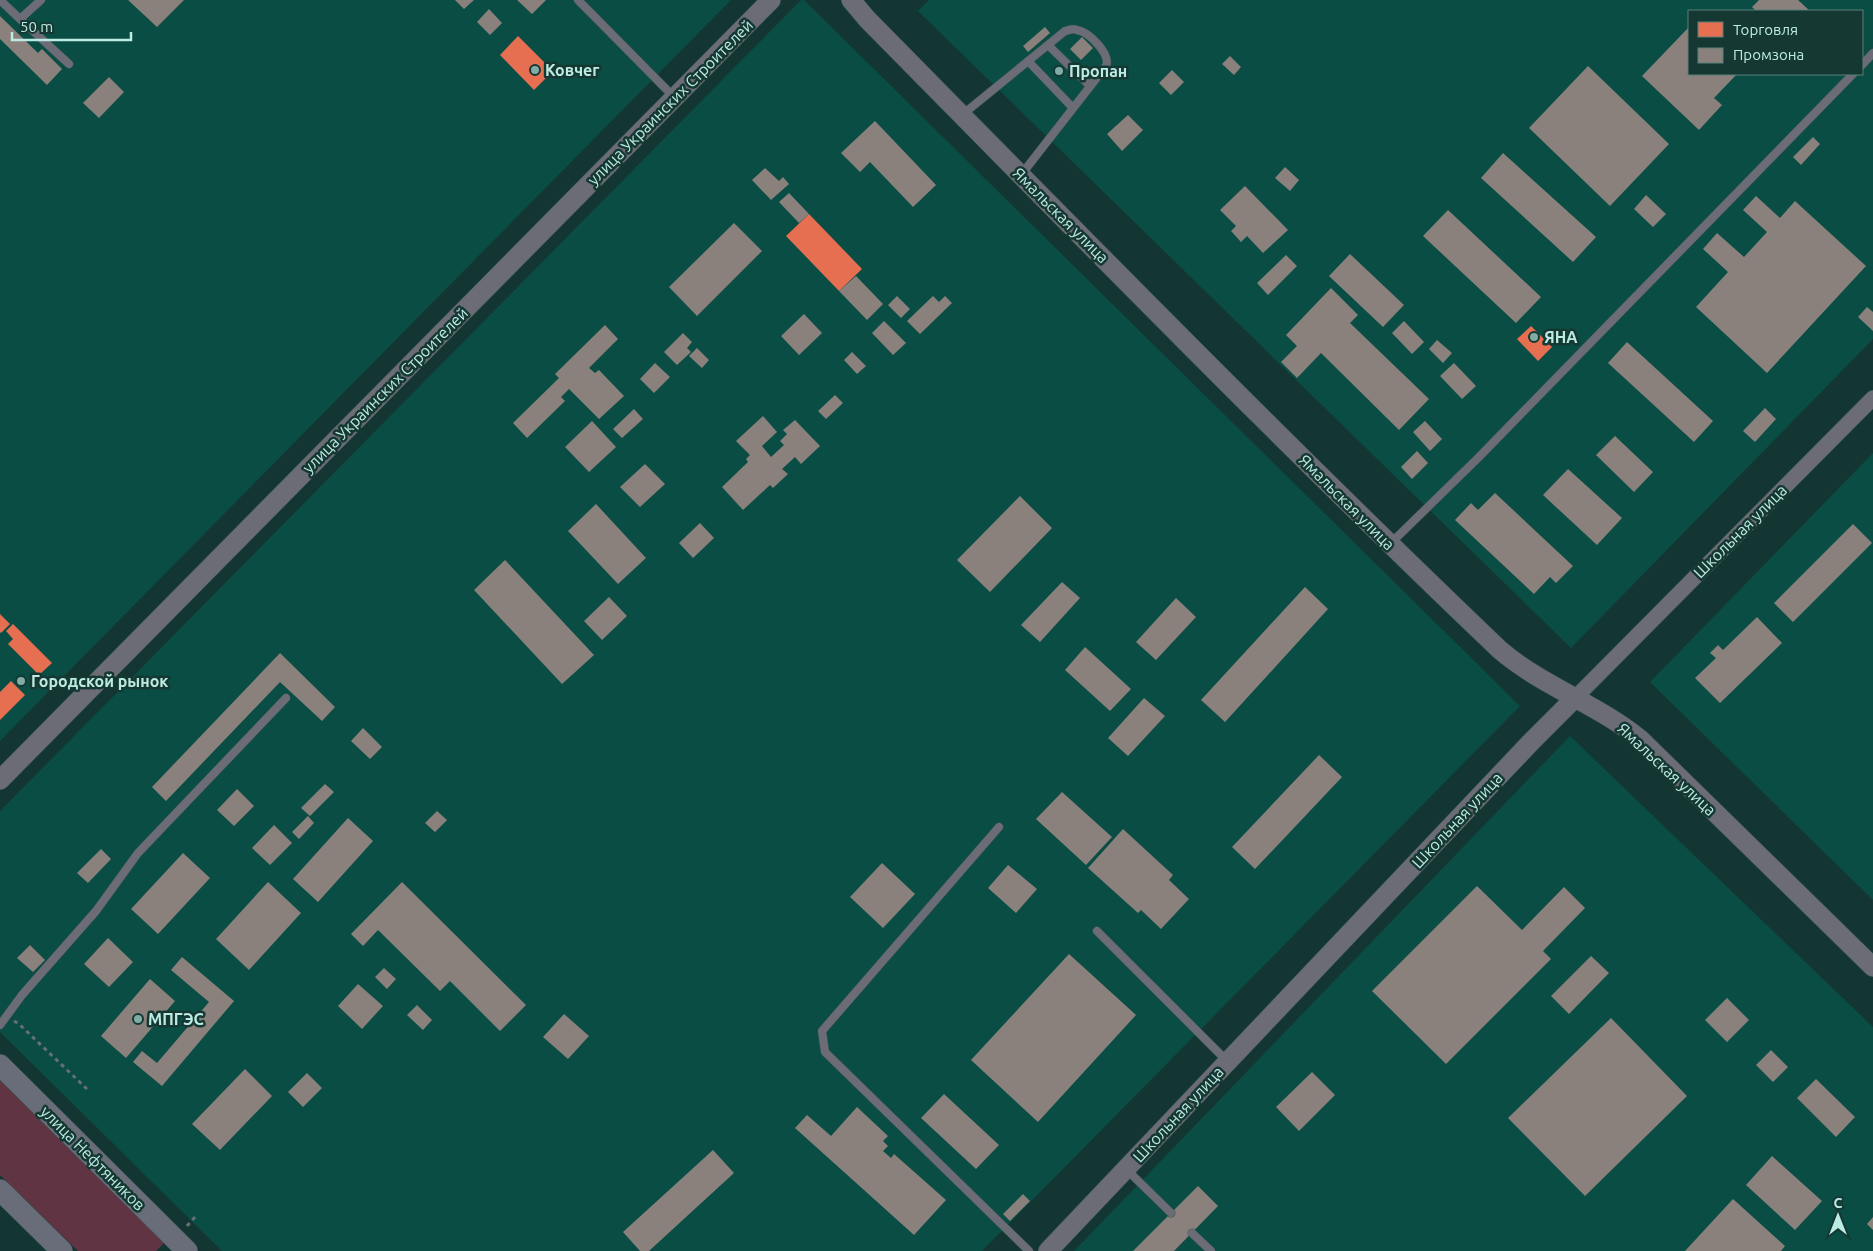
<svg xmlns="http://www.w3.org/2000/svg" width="1873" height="1251" viewBox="0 0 1873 1251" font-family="Ubuntu,sans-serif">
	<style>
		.built { fill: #0a4d45; fill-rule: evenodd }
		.green { fill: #613443 }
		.shops { fill: #e76f51 }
		.industry { fill: #8a817c }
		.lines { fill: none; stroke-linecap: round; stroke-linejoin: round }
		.service-casing { stroke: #355450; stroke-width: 9 }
		.minor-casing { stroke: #355450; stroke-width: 16 }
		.tertiary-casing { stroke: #355450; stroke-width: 20 }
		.secondary-casing { stroke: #355450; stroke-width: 22 }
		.path { stroke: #677075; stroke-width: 3; stroke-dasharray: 4 4; stroke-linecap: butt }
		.service { stroke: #6c6c77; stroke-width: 8 }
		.minor { stroke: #6c6c77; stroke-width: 15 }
		.tertiary { stroke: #6c6c77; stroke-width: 19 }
		.secondary { stroke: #696d79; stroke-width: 21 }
		.poi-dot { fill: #81aca5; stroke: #163833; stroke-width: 2 }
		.labels { text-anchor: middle; stroke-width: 5; stroke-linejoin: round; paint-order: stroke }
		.poi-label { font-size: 16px; font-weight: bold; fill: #bcebe3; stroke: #163833; text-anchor: start }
		.street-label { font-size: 16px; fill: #bcebe3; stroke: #163833 }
	</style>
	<rect width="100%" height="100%" fill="#143633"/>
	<path class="built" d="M0,0H731L0,741Z
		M801,0H804L1520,706L982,1251H222L0,1032V811Z
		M929,0H1873V339L1571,648L918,11ZM1689,11H1862V74H1689Z
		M1873,453V900L1650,682Z
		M1570,736L1873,1027V1251H1074Z"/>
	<path class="green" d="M0,1077L165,1242L156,1251H78L0,1175Z"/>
	<path class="shops" d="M518,36L553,71L534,90L500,55Z
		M809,214L862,269L839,291L786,236Z
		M1531,326L1552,347L1538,361L1517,339Z
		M0,614L10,624L1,633L0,632Z
		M13,624L52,663L39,675L8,644L13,639L6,631Z
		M11,681L25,695L0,720V692Z"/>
	<path class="industry" d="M128,0H184L157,27Z
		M455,0H474L464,9Z
		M517,0H546L532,14Z
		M1759,0H1798L1810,11H1756L1752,7Z
		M489,9L502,23L490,35L477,22Z
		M0,16L38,53L42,49L62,69L47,85L0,39Z
		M1045,27L1050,33L1028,52L1023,46Z
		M1689,27V74H1737L1714,98L1722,105L1699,130L1642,76Z
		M1082,37L1093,48L1081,60L1070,49Z
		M1230,56L1241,67L1234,75L1222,64Z
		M1588,66L1669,144L1610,206L1529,128Z
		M1172,70L1184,82L1171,95L1159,83Z
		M109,77L124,92L99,118L83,103Z
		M1128,115L1143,130L1122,151L1107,134Z
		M875,121L936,185L913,207L870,162L860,172L841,153Z
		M1813,137L1820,144L1801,165L1793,157Z
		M1503,153L1596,237L1573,262L1481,178Z
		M1285,167L1299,180L1290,191L1275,178Z
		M765,168L779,181L783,177L789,184L771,200L752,180Z
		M1245,186L1288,230L1263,253L1247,236L1241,242L1231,231L1236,226L1220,210Z
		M789,193L809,214L799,223L779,202Z
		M1646,195L1666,214L1653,227L1634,209Z
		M1756,196L1780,218L1795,201L1866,266L1767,373L1696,307L1728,272L1703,249L1717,233L1744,257L1767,232L1743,210Z
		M1448,210L1541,297L1516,323L1423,236Z
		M734,223L762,251L697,316L669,287Z
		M1350,254L1404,305L1383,327L1329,276Z
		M1286,255L1297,266L1268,295L1257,283Z
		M856,276L883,304L867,320L839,291Z
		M1331,288L1358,315L1350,323L1429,399L1399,430L1321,353L1297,378L1281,362L1297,346L1286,335Z
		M897,296L910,309L901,318L888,305Z
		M933,296L939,302L945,296L952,303L920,334L907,321Z
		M1867,307L1873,312V331L1858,317Z
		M804,314L822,333L799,355L781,336Z
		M884,321L906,343L893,355L872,333Z
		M1404,321L1424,342L1412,354L1392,333Z
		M605,325L618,339L589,368L595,373L599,370L624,396L599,419L569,389L561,397L565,401L527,438L513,423L559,378L555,374Z
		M683,333L692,342L687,348L691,352L677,365L664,352Z
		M1437,340L1452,353L1443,363L1429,349Z
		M1627,342L1713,421L1694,442L1608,363Z
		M697,348L709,360L702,368L689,356Z
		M852,352L866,366L857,374L844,360Z
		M655,363L670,377L654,393L640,379Z
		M1454,363L1476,386L1462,399L1440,376Z
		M835,395L843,403L826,419L818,411Z
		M1765,408L1776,419L1755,442L1743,431Z
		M634,409L643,419L622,438L613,429Z
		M763,416L777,432L762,446L771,457L784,445L780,441L787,434L783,430L795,420L820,446L801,464L795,457L782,469L788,474L773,488L770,485L743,510L722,487L748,462L746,459L750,455L736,441Z
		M592,421L616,447L589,472L565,447Z
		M1425,421L1442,439L1430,451L1413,432Z
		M1615,436L1653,472L1634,492L1596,455Z
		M1417,451L1428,463L1412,479L1401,467Z
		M645,464L665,484L640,507L620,487Z
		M1568,469L1622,518L1597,545L1543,495Z
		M1495,493L1573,566L1556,583L1550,577L1534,594L1455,520L1471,503L1478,510Z
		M1020,496L1052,528L990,592L957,560Z
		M596,504L646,558L618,584L568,531Z
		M700,523L714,538L693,558L679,543Z
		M1853,524L1872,543L1793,622L1774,603Z
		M505,560L594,655L562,684L474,590Z
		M1062,582L1080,598L1040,642L1021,625Z
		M1305,587L1328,609L1225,722L1201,700Z
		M609,597L627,616L602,640L584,621Z
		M1176,598L1196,617L1156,660L1136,642Z
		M1757,617L1782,643L1720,703L1695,678L1716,658L1710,653L1718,645L1723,650Z
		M1085,647L1131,689L1110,711L1065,670Z
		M280,653L335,707L322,721L280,682L166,801L152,787Z
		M1144,698L1165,716L1128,756L1108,738Z
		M363,728L382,747L370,759L351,741Z
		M1319,755L1342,777L1255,869L1232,847Z
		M325,784L334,792L310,816L301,808Z
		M237,789L254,806L234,826L217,810Z
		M1062,792L1112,837L1086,865L1036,819Z
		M437,811L447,820L435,832L425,823Z
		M308,816L314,823L299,839L292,832Z
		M348,818L373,841L318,902L293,879Z
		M274,825L292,843L270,865L252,848Z
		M1123,829L1173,875L1169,880L1189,899L1161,929L1141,910L1138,913L1088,868Z
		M101,849L111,859L88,883L77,873Z
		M183,853L210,878L158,934L131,909Z
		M882,863L915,894L883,928L850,897Z
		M1008,865L1037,889L1016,913L988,888Z
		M268,882L301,913L249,970L216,939Z
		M402,882L526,1005L500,1031L450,981L440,991L378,930L363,946L351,934Z
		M1477,886L1522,930L1564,887L1585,908L1543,951L1551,959L1446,1064L1372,991Z
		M108,938L133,962L109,987L84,964Z
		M30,945L45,960L33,972L17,958Z
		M1069,954L1136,1015L1038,1122L971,1060Z
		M1591,956L1609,973L1569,1014L1551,996Z
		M182,957L234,1001L162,1086L133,1062L142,1051L157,1063L209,1002L171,970Z
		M384,968L396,979L387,989L375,977Z
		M150,979L175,1001L126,1058L101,1036Z
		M358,984L383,1006L362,1029L338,1006Z
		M1727,998L1749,1020L1727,1042L1705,1020Z
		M417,1005L432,1020L423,1030L407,1015Z
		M564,1014L589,1036L568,1059L543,1037Z
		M1611,1018L1687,1096L1585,1196L1508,1118Z
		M1771,1050L1788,1067L1773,1082L1756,1065Z
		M245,1069L272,1096L220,1150L192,1124Z
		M1312,1072L1335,1095L1299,1131L1276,1107Z
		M307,1073L322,1088L303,1107L288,1092Z
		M1816,1079L1855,1117L1836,1137L1797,1098Z
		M944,1094L999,1145L976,1169L921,1118Z
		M857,1107L888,1136L883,1141L888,1146L883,1151L891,1158L894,1154L946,1200L914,1235L795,1128L807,1115L831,1136Z
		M713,1150L734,1173L649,1251H640L623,1232Z
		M1772,1156L1822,1201L1795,1230L1746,1185Z
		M1198,1186L1218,1206L1174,1251H1133Z
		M1023,1194L1030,1201L1010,1221L1003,1214Z
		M1733,1199L1785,1246L1781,1251H1685Z
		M1873,1217V1230L1867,1224Z"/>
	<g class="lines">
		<g class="service-casing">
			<path id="service" d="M0,0L20,19L41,0
				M578,0L671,94
				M20,19L69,64
				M1048,45L1090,86
				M1028,61L1073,108
				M1862,65L1873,53
				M962,115L1065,31C1069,30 1073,28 1077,30C1089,32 1111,54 1106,66L1021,175
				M1391,543L1478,458L1853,74
				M999,827L822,1031L825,1052L1029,1251
				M1097,931L1228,1062
				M0,1025L22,995L96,911L138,853L286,698
				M1126,1169L1171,1213
				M1192,1233L1211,1251"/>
		</g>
		<g class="minor-casing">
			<path id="minor" d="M1575,698L1873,398"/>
		</g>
		<g class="tertiary-casing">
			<path id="tertiary" d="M851,0L867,19C1076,231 1284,444 1500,650C1542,686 1597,704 1640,739L1873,967
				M0,780L771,0
				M1048,1251L1531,742L1575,698"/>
		</g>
		<g class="secondary-casing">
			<path id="secondary" d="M0,1065L187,1251
				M0,1190L62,1251"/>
		</g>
		<path class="path" d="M14,1021L19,1024L87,1089
			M187,1226L195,1217"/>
		<use href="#service" class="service"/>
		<use href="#minor" class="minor"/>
		<use href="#tertiary" class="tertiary"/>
		<use href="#secondary" class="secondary"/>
	</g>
	<g class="poi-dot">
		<circle cx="535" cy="70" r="5"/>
		<circle cx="1059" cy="71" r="5"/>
		<circle cx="1534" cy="337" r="5"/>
		<circle cx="21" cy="681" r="5"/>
		<circle cx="138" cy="1019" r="5"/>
	</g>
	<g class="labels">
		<g class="poi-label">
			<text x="545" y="76">Ковчег</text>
			<text x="1069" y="77">Пропан</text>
			<text x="1544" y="343">ЯНА</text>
			<text x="31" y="687">Городской рынок</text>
			<text x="148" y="1025">МПГЭС</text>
		</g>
		<g class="street-label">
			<text transform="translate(670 102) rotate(-45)" y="6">улица Украинских Строителей</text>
			<text transform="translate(1061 215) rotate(45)" y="6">Ямальская улица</text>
			<text transform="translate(385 390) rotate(-45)" y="6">улица Украинских Строителей</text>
			<text transform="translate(1347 502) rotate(45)" y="6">Ямальская улица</text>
			<text transform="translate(1740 531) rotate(-45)" y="6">Школьная улица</text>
			<text transform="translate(1667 769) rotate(43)" y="6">Ямальская улица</text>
			<text transform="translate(1457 820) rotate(-47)" y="6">Школьная улица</text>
			<text transform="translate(1178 1114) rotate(-47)" y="6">Школьная улица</text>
			<text transform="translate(93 1158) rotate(45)" y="6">улица Нефтяников</text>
		</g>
	</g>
	<rect x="1688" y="10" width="175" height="65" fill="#163833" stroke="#588079"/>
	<rect x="1698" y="22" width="25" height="15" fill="#e76f51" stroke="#588079"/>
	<text x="1733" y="35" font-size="15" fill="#bcebe3">Торговля</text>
	<rect x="1698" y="48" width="25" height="15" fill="#8a817c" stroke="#588079"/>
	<text x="1733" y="60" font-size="15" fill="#bcebe3">Промзона</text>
	<g transform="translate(1838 1216)" stroke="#163833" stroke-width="4" paint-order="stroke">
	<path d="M0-4L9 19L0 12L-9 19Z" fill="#bcebe3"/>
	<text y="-8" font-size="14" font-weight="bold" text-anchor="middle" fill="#bcebe3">С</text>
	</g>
	<path d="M12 32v8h119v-8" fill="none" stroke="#bcebe3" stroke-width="2.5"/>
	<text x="20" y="32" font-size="15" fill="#bcebe3" stroke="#163833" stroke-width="4" paint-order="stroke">50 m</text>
</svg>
